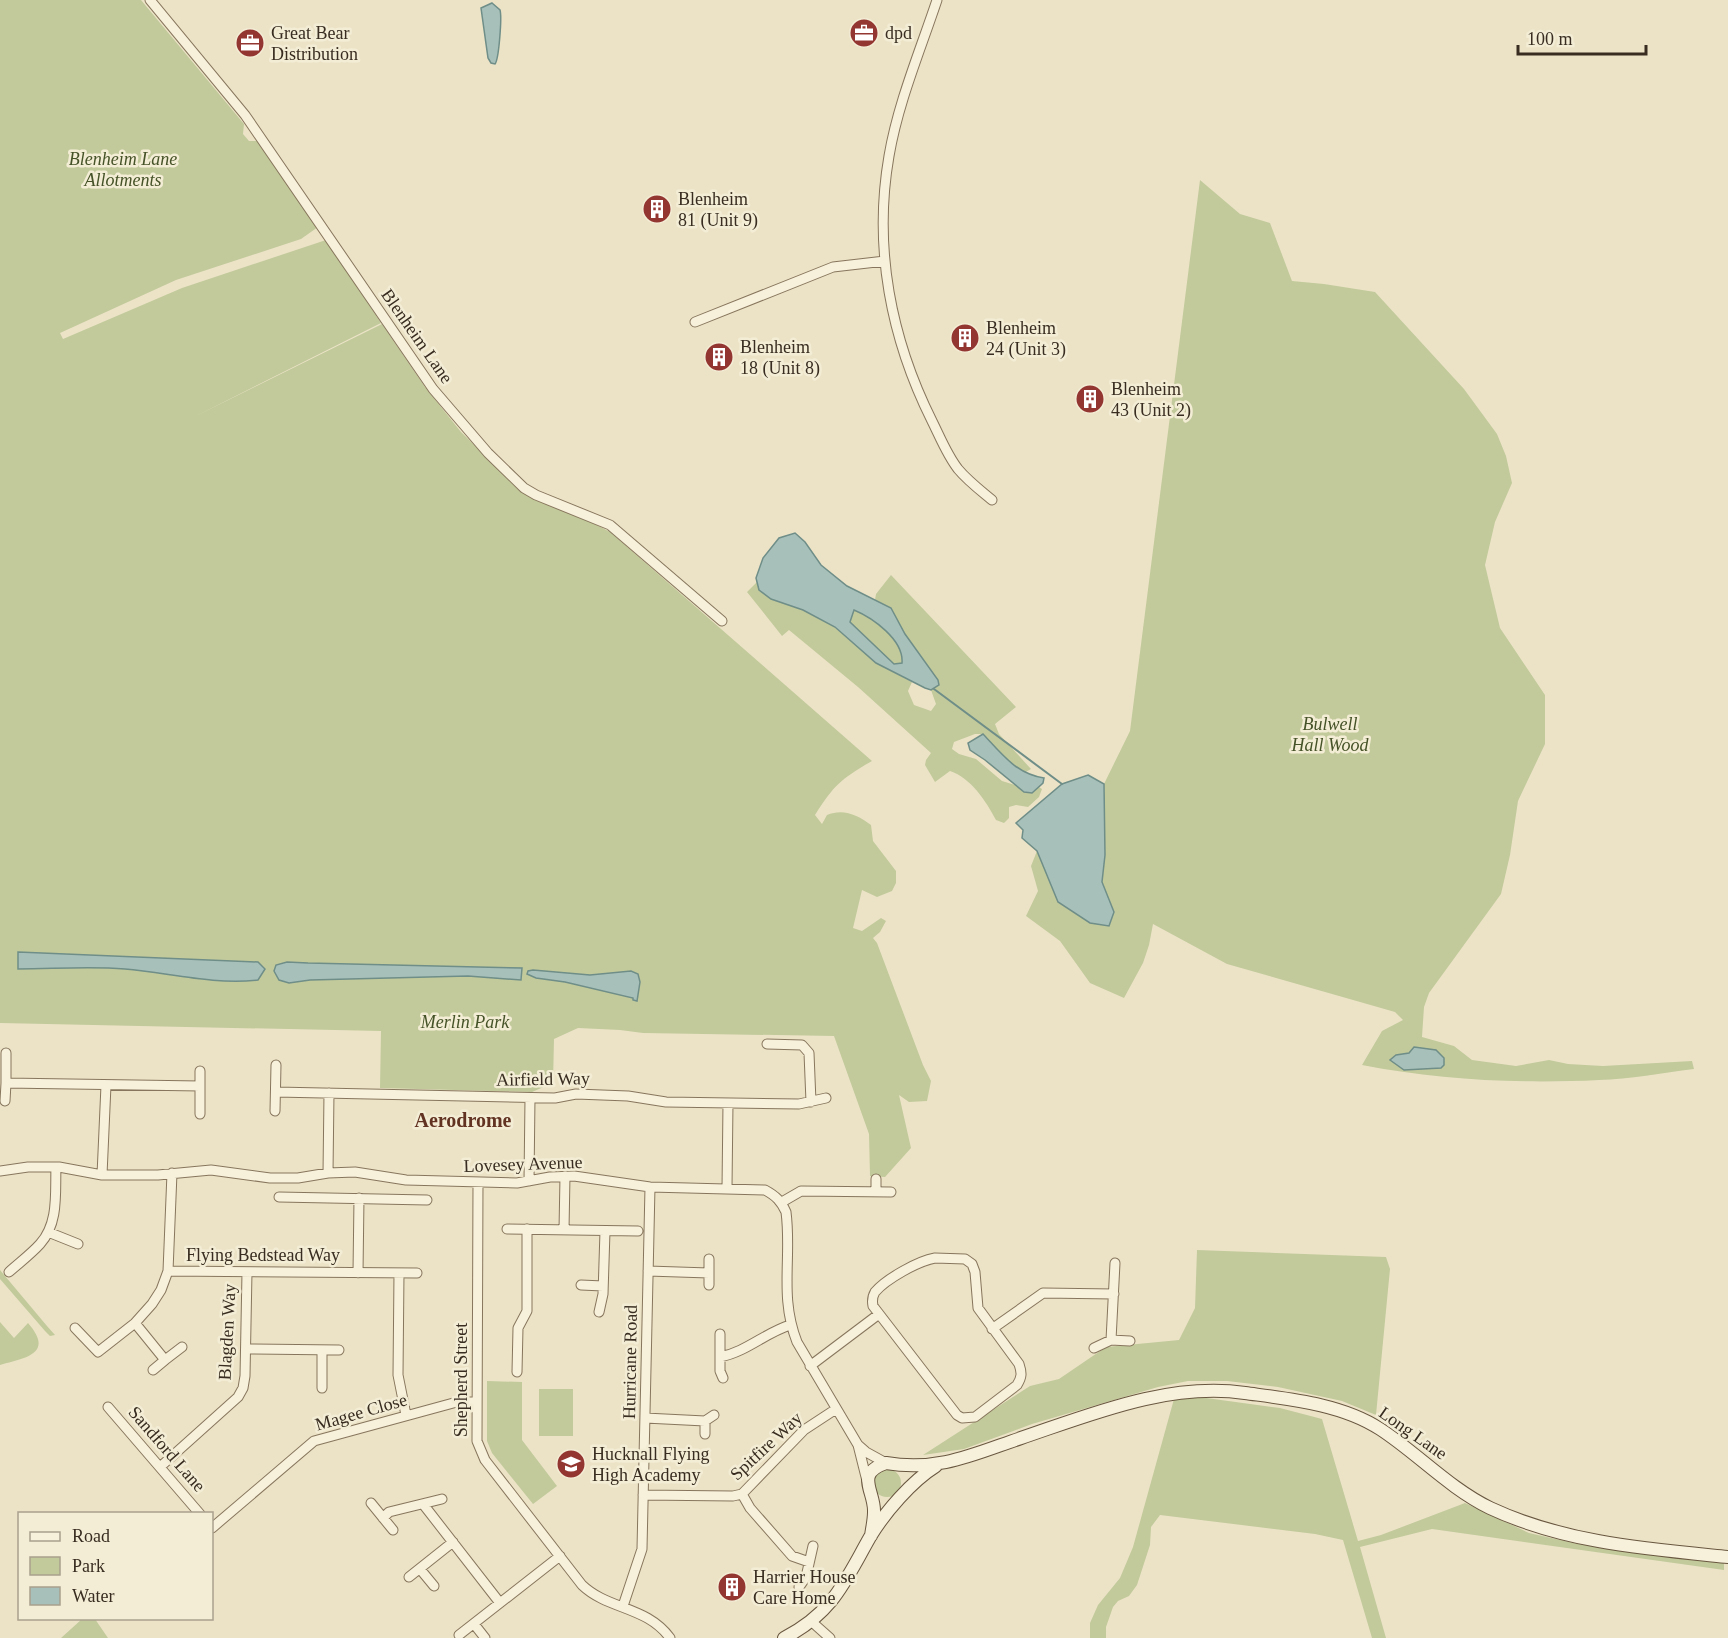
<svg xmlns="http://www.w3.org/2000/svg" width="1728" height="1638" viewBox="0 0 1728 1638" font-family="'Times New Roman',serif">
	<style>
		.green { fill: #c2ca9b }
		.water { fill: #a8c0ba; stroke: #6f8e88; stroke-width: 1.5; fill-rule: evenodd }
		.lines { fill: none; stroke-linecap: round; stroke-linejoin: round }
		.stream { stroke: #6f8e88; stroke-width: 2 }
		.minor-casing { stroke: #87765d; stroke-width: 11 }
		.secondary-casing { stroke: #695740; stroke-width: 14 }
		.minor { stroke: #f7f0da; stroke-width: 9 }
		.secondary { stroke: #f7f0da; stroke-width: 12 }
		.labels { text-anchor: middle; stroke-width: 5; stroke-linejoin: round; paint-order: stroke }
		.poi-label { font-size: 18px; fill: #382d20; stroke: #f4edd6; text-anchor: start }
		.park-label { font-size: 18px; font-style: italic; fill: #465328; stroke: #f4edd6 }
		.street-label { font-size: 18px; fill: #382d20; stroke: #f4edd6 }
		.neighbourhood-label { font-size: 20px; font-weight: bold; fill: #623322; stroke: #f4edd6 }
	</style>
	<rect width="100%" height="100%" fill="#ece3c7"/>
	<path class="green" d="M0,0H141L244,124L243,134L249,141H257L318,227L301,239L176,280L60,333L63,339L182,288L326,240L381,323L196,416L382,324L425,387L461,432L507,477L610,532L872,761C841,779 834,785 815,815L822,824L827,815C843,808 858,815 871,825L873,841L896,871V883L892,891L877,897L862,890L853,928L862,931L881,918L886,921L880,932L873,938L877,943L923,1065L931,1081L927,1101L909,1102L899,1095L911,1148L885,1177L870,1176L869,1134L834,1036L643,1033L620,1030L578,1028L554,1039L553,1083L532,1092L380,1088L381,1031L0,1023Z
		M1200,180L1240,214L1270,223L1292,281L1324,284L1375,292L1464,389L1497,434L1506,456L1512,483L1495,522L1485,565L1500,628L1545,695V744L1518,801L1510,855L1501,894L1429,993L1424,1007L1422,1037L1454,1046L1472,1060L1516,1066L1549,1060L1568,1064L1603,1066L1692,1061L1694,1069C1662,1073 1630,1079 1599,1080C1520,1084 1439,1080 1362,1065L1382,1031L1403,1020L1395,1012L1227,964L1153,924L1149,945L1143,963L1124,998L1090,983L1060,941L1026,916L1038,891L1031,866L1037,851L1058,902L1114,912L1102,882L1105,855L1104,784L1130,731Z
		M891,575L1016,707L995,724L999,734L1031,769L1024,773L1005,759L983,734H975L954,742L952,749L959,754L976,759L1002,781L1015,785L1024,792L1032,793L1039,787L1042,789L1039,797L1028,807L1016,805L1009,807V818L1004,823L996,820C986,801 971,778 950,771L935,782L925,765L926,760L931,753L858,687L789,630L782,636L747,592L757,582L759,590L771,599L803,610L835,627L876,663L912,682L908,691L914,705L931,711L936,704L931,690L934,689L938,680L905,634L891,608L875,600L876,594Z
		M854,610C874,618 904,639 902,663L894,664L850,622Z
		M1197,1250L1386,1257L1390,1269L1376,1415L1342,1401L1278,1387L1227,1381H1188L1158,1387L1032,1424L964,1449L923,1455L1030,1386L1059,1379L1106,1347L1179,1340L1195,1308Z
		M0,1270L47,1326L55,1335L50,1336L45,1331L0,1279Z
		M0,1322L14,1338L28,1323C55,1354 25,1358 0,1365Z
		M487,1381L522,1382V1440L557,1486L533,1504L492,1453L487,1441Z
		M539,1389H573V1436H539Z
		M1199,1397L1280,1408L1322,1419L1358,1541L1381,1535L1465,1503L1529,1533L1578,1544L1645,1554L1724,1562V1570L1432,1529L1360,1547L1386,1638H1372L1343,1540L1315,1534L1160,1515L1151,1527L1150,1545L1137,1585L1129,1596L1118,1601L1113,1607L1106,1627V1638H1090V1623L1098,1605L1120,1578L1133,1547L1174,1399Z
		M873 1483a14 14 0 1 1 28 0a14 14 0 1 1-28 0Z
		M82,1619H95L108,1638H61Z"/>
	<path class="water" d="M492,3L500,10C502,17 499,59 495,64L491,63L488,58L481,8Z
		M795,533L805,542L821,565L847,586L891,608L905,634L938,680L939,685L931,690L925,688L876,663L835,627L803,610L771,599L759,590L756,578L763,558L779,538ZM854,610C873,618 904,640 902,663L894,664L850,622Z
		M983,734C1001,753 1016,774 1044,778L1043,783L1032,793L1024,792L985,760L970,750L968,743Z
		M1088,775L1104,784L1105,855L1102,882L1114,912L1109,926L1090,923L1058,902L1037,851L1022,838L1023,830L1016,823L1062,784Z
		M18,952L258,962L265,969L258,980C213,985 170,973 125,969C89,966 53,969 18,969Z
		M287,962L308,963L522,968L521,980L468,976L310,980L289,983L279,980L274,971L276,965Z
		M533,970L590,975L631,971L638,974L640,982L637,1001L633,1000V998L565,982L536,978L527,974L528,971Z
		M1414,1047L1436,1050L1444,1058V1065L1441,1068L1404,1070L1390,1060L1396,1055L1409,1053Z"/>
	<g class="lines">
		<path class="stream" d="M934,689L1062,784"/>
		<g class="minor-casing">
			<path id="minor" d="M150,0L245,115L433,389L488,453L524,488L536,495L610,525L722,621
				M937,0C920,51 898,103 889,156C873,248 891,339 932,421C940,437 947,455 958,469C968,481 980,490 992,500
				M695,322L833,267L885,261
				M767,1044L802,1045L809,1053L811,1102
				M6,1053V1083L200,1086
				M276,1092L555,1098L576,1094L628,1096L666,1102L799,1104L826,1098
				M5,1101L6,1083
				M275,1111L276,1065
				M200,1114V1071
				M0,1171L28,1167H59L102,1175H158L211,1170L270,1178H298L328,1173L355,1172L406,1180L517,1183L550,1177L574,1176L650,1187L765,1190C776,1196 781,1201 786,1212C792,1258 779,1296 797,1342L858,1445L866,1452L886,1463
				M328,1173L329,1093
				M102,1175L106,1085
				M876,1179V1192
				M529,1181L530,1098
				M478,1183L477,1441L485,1460L582,1585C608,1610 647,1606 670,1638
				M727,1188L728,1103
				M279,1197L427,1200
				M782,1202L801,1191L891,1192
				M507,1229L638,1231
				M564,1230L565,1176
				M48,1232L78,1244
				M935,1258L965,1259L972,1264L975,1272L978,1308L1019,1364C1022,1373 1022,1377 1017,1385L975,1417L962,1418L957,1415L873,1306C872,1301 872,1297 875,1292C886,1279 918,1261 935,1258Z
				M168,1271L417,1273
				M648,1271L709,1273
				M9,1272C19,1263 31,1254 40,1244C59,1223 55,1193 56,1167
				M358,1273L359,1198
				M399,1273L398,1375L406,1415
				M581,1285L603,1286
				M709,1285V1259
				M599,1312L603,1294L605,1231
				M135,1323L165,1360L153,1370
				M75,1328L98,1352L135,1323L152,1304L161,1290L168,1271L172,1173
				M992,1329L1043,1293L1114,1294
				M720,1334V1357
				M1111,1340L1115,1263
				M1094,1348L1111,1340L1130,1341
				M246,1349L339,1350
				M165,1360L182,1347
				M810,1366L879,1314
				M517,1372L518,1328L527,1311V1229
				M723,1378L720,1371V1357C746,1352 765,1333 790,1325
				M322,1388V1350
				M108,1407L200,1514
				M645,1418L705,1421
				M705,1434V1421L714,1415
				M858,1445L867,1481
				M160,1467L238,1397L243,1388L245,1376L247,1272
				M742,1494L750,1508L792,1556L809,1562
				M643,1495L733,1496L742,1494L804,1430L836,1409
				M371,1503L393,1530
				M423,1504L500,1603
				M383,1518L389,1512L442,1499
				M212,1528L314,1441L457,1402H477
				M420,1569L434,1586
				M409,1577L453,1542
				M799,1587L806,1577L813,1546
				M623,1606L642,1549L650,1187
				M812,1622L830,1638
				M474,1624L485,1638
				M459,1635L560,1556"/>
		</g>
		<g class="secondary-casing">
			<path id="secondary" d="M871,1536C872,1528 874,1520 874,1512C875,1491 854,1474 886,1463C938,1472 974,1454 1021,1438C1092,1414 1169,1382 1245,1393C1289,1399 1342,1404 1380,1429C1417,1453 1449,1488 1490,1508C1565,1543 1647,1549 1728,1557
				M784,1638C833,1613 845,1581 870,1537C885,1512 912,1481 936,1466"/>
		</g>
		<use href="#minor" class="minor"/>
		<use href="#secondary" class="secondary"/>
	</g>
	<defs>
		<g id="office-disc" transform="scale(1.5)"><circle r="9.5" fill="#933531" stroke="#f4edd6"/><path d="M-6-3h4V-5.5h4V-3h4V5H-6ZM-1-4.5V-3h2v-1.5ZM-6 0V1H6V0Z" fill="#fff"/></g>
		<g id="building-disc" transform="scale(1.5)"><circle r="9.5" fill="#933531" stroke="#f4edd6"/><path d="M-4-6H4V6H1V3H-1V6H-4ZM-2.5-4.3h1.7v1.8h-1.7ZM.8-4.3h1.7v1.8H.8ZM-2.5-1h1.7V.8h-1.7ZM.8-1h1.7V.8H.8Z" fill="#fff"/></g>
		<g id="school-disc" transform="scale(1.5)"><circle r="9.5" fill="#933531" stroke="#f4edd6"/><path d="M0-5L7-2L0 1L-7-2ZM-4 1L0 2.5L4 1V4Q0 6-4 4Z" fill="#fff"/></g>
	</defs>
	<g fill-rule="evenodd">
		<use href="#office-disc" x="864" y="33"/>
		<use href="#office-disc" x="250" y="43"/>
		<use href="#building-disc" x="657" y="209"/>
		<use href="#building-disc" x="965" y="338"/>
		<use href="#building-disc" x="719" y="357"/>
		<use href="#building-disc" x="1090" y="399"/>
		<use href="#school-disc" x="571" y="1464"/>
		<use href="#building-disc" x="732" y="1587"/>
	</g>
	<g class="labels">
		<g class="poi-label">
			<text x="271" y="39">Great Bear<tspan x="271" dy="21">Distribution</tspan></text>
			<text x="885" y="39">dpd</text>
			<text x="678" y="205">Blenheim<tspan x="678" dy="21">81 (Unit 9)</tspan></text>
			<text x="986" y="334">Blenheim<tspan x="986" dy="21">24 (Unit 3)</tspan></text>
			<text x="740" y="353">Blenheim<tspan x="740" dy="21">18 (Unit 8)</tspan></text>
			<text x="1111" y="395">Blenheim<tspan x="1111" dy="21">43 (Unit 2)</tspan></text>
			<text x="592" y="1460">Hucknall Flying<tspan x="592" dy="21">High Academy</tspan></text>
			<text x="753" y="1583">Harrier House<tspan x="753" dy="21">Care Home</tspan></text>
		</g>
		<g class="park-label">
			<text x="123" y="165">Blenheim Lane<tspan x="123" dy="21">Allotments</tspan></text>
			<text x="1330" y="730">Bulwell<tspan x="1330" dy="21">Hall Wood</tspan></text>
			<text x="465" y="1028">Merlin Park</text>
		</g>
		<g class="street-label">
			<text transform="translate(417 336) rotate(55)" y="6">Blenheim Lane</text>
			<text transform="translate(543 1079) rotate(-1)" y="6">Airfield Way</text>
			<text transform="translate(523 1164) rotate(-2)" y="6">Lovesey Avenue</text>
			<text x="263" y="1261">Flying Bedstead Way</text>
			<text transform="translate(227 1332) rotate(-87)" y="6">Blagden Way</text>
			<text transform="translate(630 1362) rotate(-89)" y="6">Hurricane Road</text>
			<text transform="translate(461 1380) rotate(-90)" y="6">Shepherd Street</text>
			<text transform="translate(361 1412) rotate(-16)" y="6">Magee Close</text>
			<text transform="translate(1413 1433) rotate(35)" y="6">Long Lane</text>
			<text transform="translate(766 1446) rotate(-43)" y="6">Spitfire Way</text>
			<text transform="translate(167 1449) rotate(49)" y="6">Sandford Lane</text>
		</g>
		<g class="neighbourhood-label">
			<text x="463" y="1127">Aerodrome</text>
		</g>
	</g>
	<rect x="18" y="1512" width="195" height="108" fill="#f4edd6" stroke="#a9a08d" stroke-width="1.5"/>
	<rect x="30" y="1532" width="30" height="9" fill="#f7f0da" stroke="#a9a08d" stroke-width="1.5"/>
	<text x="72" y="1542" font-size="18" fill="#382d20">Road</text>
	<rect x="30" y="1557" width="30" height="18" fill="#c2ca9b" stroke="#a9a08d" stroke-width="1.5"/>
	<text x="72" y="1572" font-size="18" fill="#382d20">Park</text>
	<rect x="30" y="1587" width="30" height="18" fill="#a8c0ba" stroke="#a9a08d" stroke-width="1.5"/>
	<text x="72" y="1602" font-size="18" fill="#382d20">Water</text>
	<path d="M1518 45v9h128v-9" fill="none" stroke="#382d20" stroke-width="3"/>
	<text x="1527" y="45" font-size="18" fill="#382d20" stroke="#f4edd6" stroke-width="4.5" paint-order="stroke">100 m</text>
</svg>
